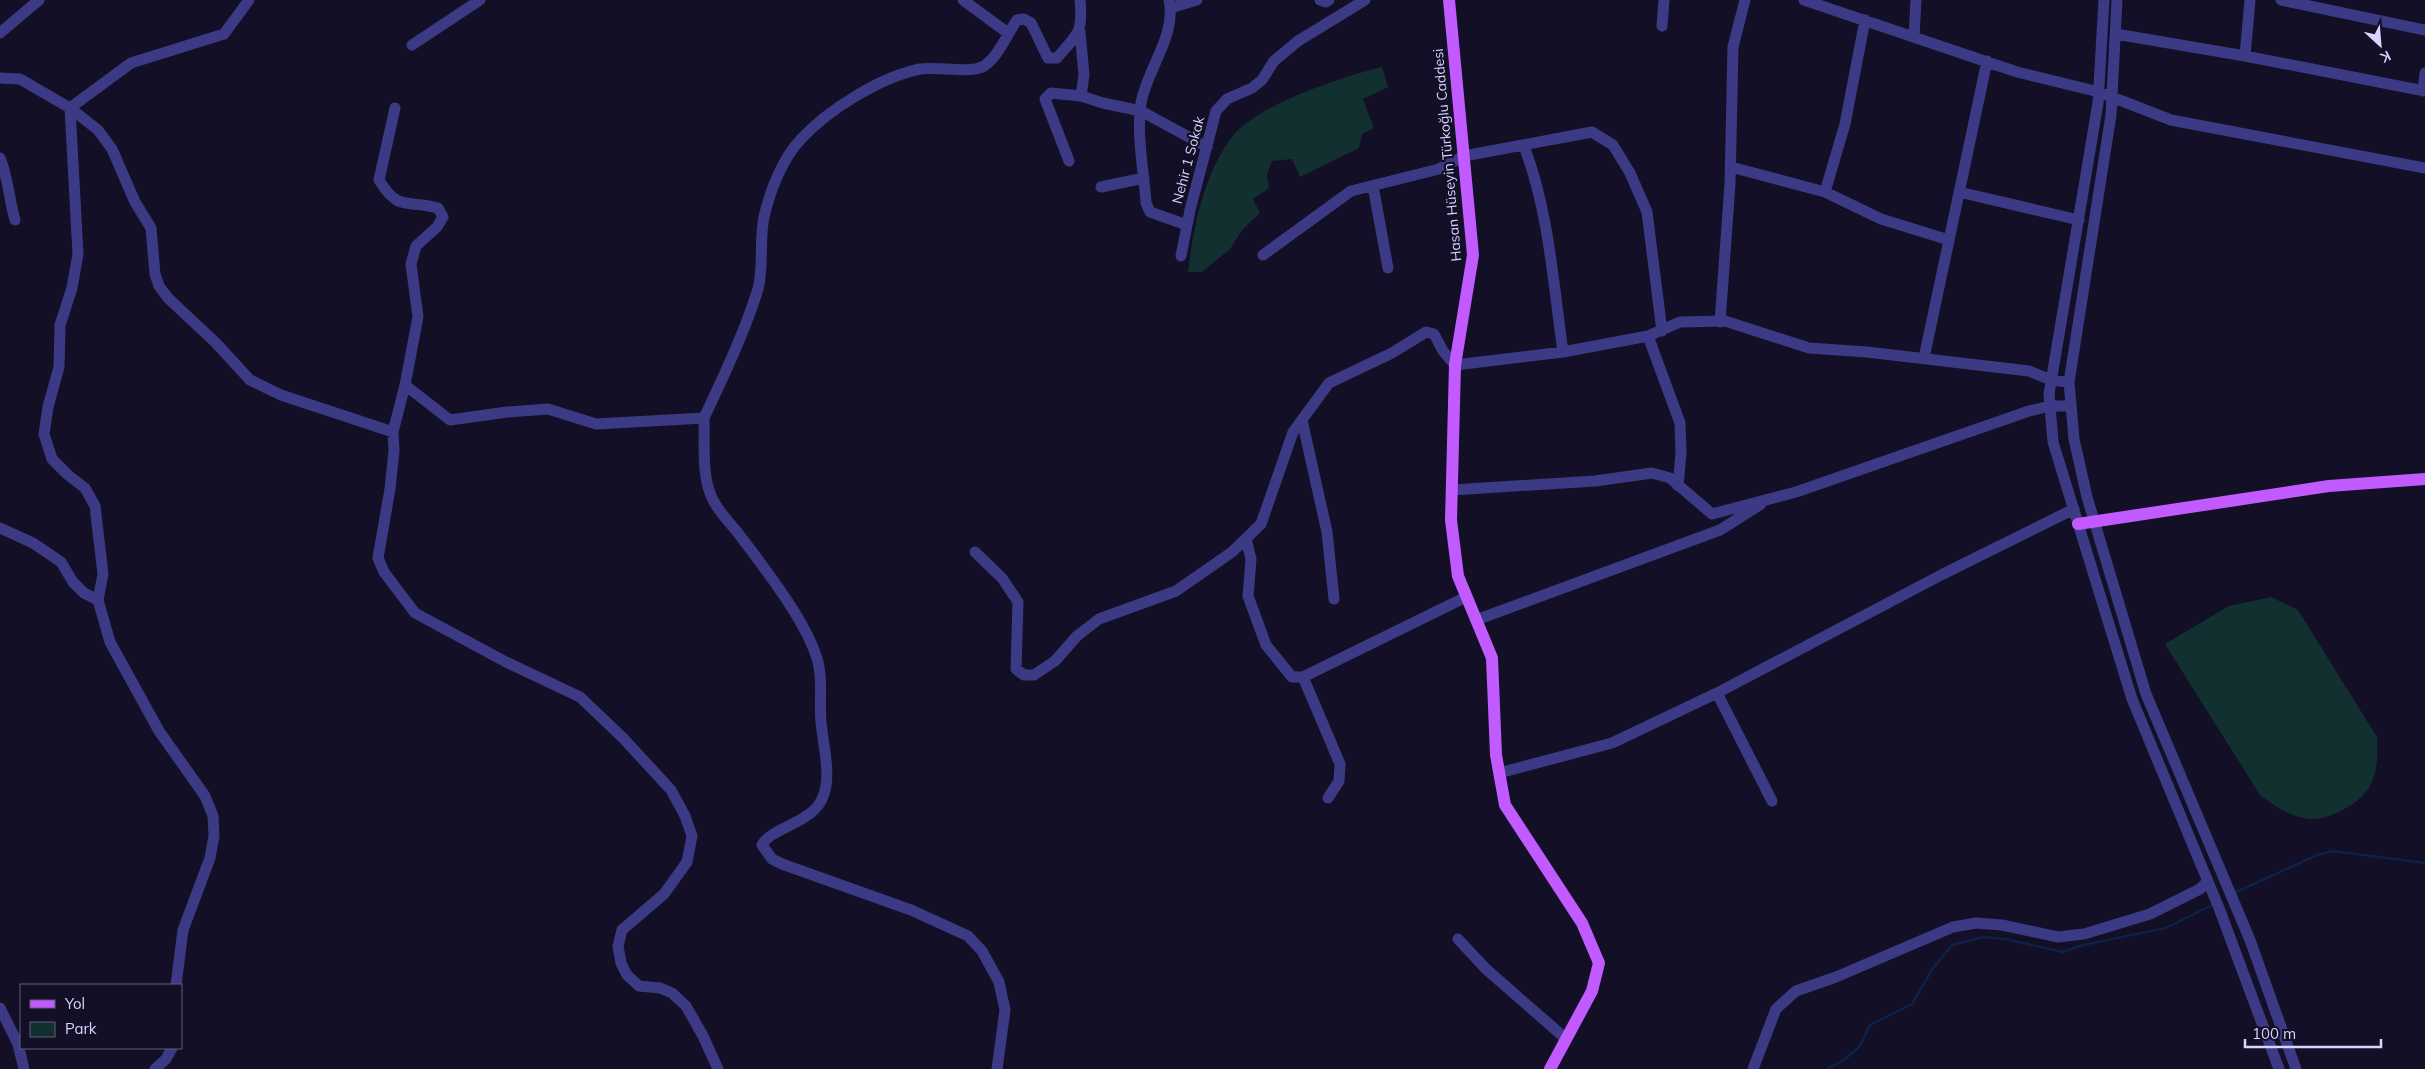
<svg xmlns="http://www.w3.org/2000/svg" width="2425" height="1069" viewBox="0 0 2425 1069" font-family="Mulish,sans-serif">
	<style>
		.green { fill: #12302f }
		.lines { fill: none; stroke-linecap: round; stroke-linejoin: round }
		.stream { stroke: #0c2248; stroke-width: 2.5 }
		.minor { stroke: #3d3a85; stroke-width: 11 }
		.major { stroke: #c25bff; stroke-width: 12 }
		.labels { text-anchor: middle; stroke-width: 4.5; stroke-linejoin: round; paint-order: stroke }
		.street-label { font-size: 14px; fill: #d9d4ff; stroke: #130f26 }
	</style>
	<rect width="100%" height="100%" fill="#130f26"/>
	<path class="green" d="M1382,67L1388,87L1363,99L1374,128L1362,134L1359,148L1300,177L1292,159L1272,161L1267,174L1269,188L1253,199L1260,213L1243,229L1230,249L1202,272H1188C1194,226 1203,176 1231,138C1254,106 1344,76 1382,67Z
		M2271,597L2298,610L2377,737C2378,755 2378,773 2368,789C2357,806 2324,823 2304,818C2288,815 2273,805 2260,795L2165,644L2229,606Z"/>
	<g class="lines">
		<path class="stream" d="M2234,893L2317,855L2333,851L2425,863
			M1827,1069L1844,1060L1860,1046L1870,1025L1912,1004L1933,968L1952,945L1983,937L2005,939L2063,952L2083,945L2166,928L2214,904"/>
		<path class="minor" d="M963,0L1008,33
			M1169,0C1177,35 1147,69 1141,103C1136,135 1144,171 1146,203L1150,212L1187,225
			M1320,0L1326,2L1329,0
			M1804,0L2017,72L2099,92L2171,120L2425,168
			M2104,0L2098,103L2049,394L2053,442L2132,699L2219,908L2279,1069
			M2117,0L2111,115L2069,382L2074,439L2087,497L2146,694L2250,940L2296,1069
			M2281,0L2425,30
			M1170,8L1197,0
			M1662,26L1664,0
			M1080,32L1084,75L1081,96L1103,103L1141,111L1207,147
			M0,33L39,0
			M2116,34L2245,56L2425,91
			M1914,37L1916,0
			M412,45L480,0
			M2245,56L2250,0
			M0,78L20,79L70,108L98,130L112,149L135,202L151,228L155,274L159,286L168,298L216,343L250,380L281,395L393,432
			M2423,91L2425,73
			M70,108L78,254L72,288L60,325L59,367L48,407L44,434L52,459L68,475L85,488L95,506L103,574L98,600L110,642L159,731L205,796L213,816L214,836L210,858L183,930L176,985
			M70,108L131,63L224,34L249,0
			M395,108L379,180C399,213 408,199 438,208L443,217L437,227L416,246L411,264L418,317L405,385L393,432L394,451L390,489L378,558L384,572L415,613L506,662L580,697L623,738L671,790L685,816L692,836L687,862L664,894L622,930L618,946L621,963L627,975L639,986L660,988L672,993L686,1006L703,1036L718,1069
			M1524,146C1549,212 1553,282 1563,352
			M0,158C8,177 9,199 15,220
			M1069,161L1045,99L1051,93L1081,96
			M1731,167L1825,192L1881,219L1949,240
			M1373,186L1388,268
			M1101,187L1144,178
			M1825,192L1845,124L1865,20
			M1959,192L2079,220
			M1263,255L1351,191L1439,169L1464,156L1592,132L1613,145L1630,173L1647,212L1662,331
			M1181,256L1190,210L1216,111L1227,99L1252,88L1262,80L1274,61L1298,41L1365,0
			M1720,322L1730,184L1733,47L1745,0
			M1648,336L1680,423L1681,453L1678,486
			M1924,358L1987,61
			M405,385L450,420L507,412L548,409L596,424L704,418C705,444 701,477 713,500C719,512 730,523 738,533C763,566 808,623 818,662C823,680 819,703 821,722C823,744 831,773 824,794C815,824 772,826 762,845L772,859L782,864L911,910L968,936L982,951L999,982L1005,1010L997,1069
			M704,418C724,375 744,334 758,289C764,266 759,240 764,217C770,191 782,159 801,139C828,110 880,77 920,69C937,66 971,74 984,66C999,56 1007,34 1017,20L1024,19L1031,23L1048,58H1057C1078,33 1083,34 1080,0
			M1302,420L1327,532L1334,599
			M1452,490L1595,481L1652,473L1670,478L1712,514L1796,492L2029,411L2050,406H2071
			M0,528L33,543L61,562L73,582L84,593L98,600
			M1246,539L1251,559L1248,596L1266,645L1292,677H1303L1466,597
			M975,552L1002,578L1018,602L1016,669L1024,675H1034L1055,661L1077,636L1099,619L1176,591L1232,552L1261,524L1293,432L1329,383L1392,353L1426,332L1434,334L1443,351L1455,365L1563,352L1648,336L1680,322L1725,321L1809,348L1867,352L2029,371L2051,380L2069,382
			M1476,620L1720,530L1761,504
			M1303,677L1340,764L1339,781L1328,798
			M1717,693L1772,801
			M1499,773L1612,743L1717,693L1943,574L2074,509
			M1458,939L1486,969L1565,1038
			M0,1008L18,1044L24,1069
			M155,1069L166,1059L172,1048
			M1753,1069L1776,1009L1796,991L1836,977L1953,927L1976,923L2002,925L2058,937L2084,934L2150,914L2200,889L2208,881"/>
		<path class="major" d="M1449,0L1473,255L1455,365L1451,520L1458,576L1492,658L1496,755L1505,805L1582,923L1599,963L1592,991L1550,1069
			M2078,524L2329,486L2425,479"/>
	</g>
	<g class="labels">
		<g class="street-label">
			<text transform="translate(1447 155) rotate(-95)" y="5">Hasan Hüseyin Türkoğlu Caddesi</text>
			<text transform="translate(1188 160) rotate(-75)" y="5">Nehir 1 Sokak</text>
		</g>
	</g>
	<rect x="20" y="984" width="162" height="65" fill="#130f26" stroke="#625e7d"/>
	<rect x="30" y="1000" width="25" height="8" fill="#c25bff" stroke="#625e7d"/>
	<text x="65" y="1009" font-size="15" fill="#d9d4ff">Yol</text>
	<rect x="30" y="1022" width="25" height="15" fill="#12302f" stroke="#625e7d"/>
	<text x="65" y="1034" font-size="15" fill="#d9d4ff">Park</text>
	<g transform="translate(2380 45) rotate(154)" stroke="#130f26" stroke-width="4" paint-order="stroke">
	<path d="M0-4L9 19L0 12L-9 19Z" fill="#d9d4ff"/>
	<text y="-8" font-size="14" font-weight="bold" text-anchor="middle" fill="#d9d4ff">K</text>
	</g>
	<path d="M2245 1039v8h136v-8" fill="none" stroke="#d9d4ff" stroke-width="2.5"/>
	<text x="2252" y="1039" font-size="15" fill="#d9d4ff" stroke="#130f26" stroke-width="4" paint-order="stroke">100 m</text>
</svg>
